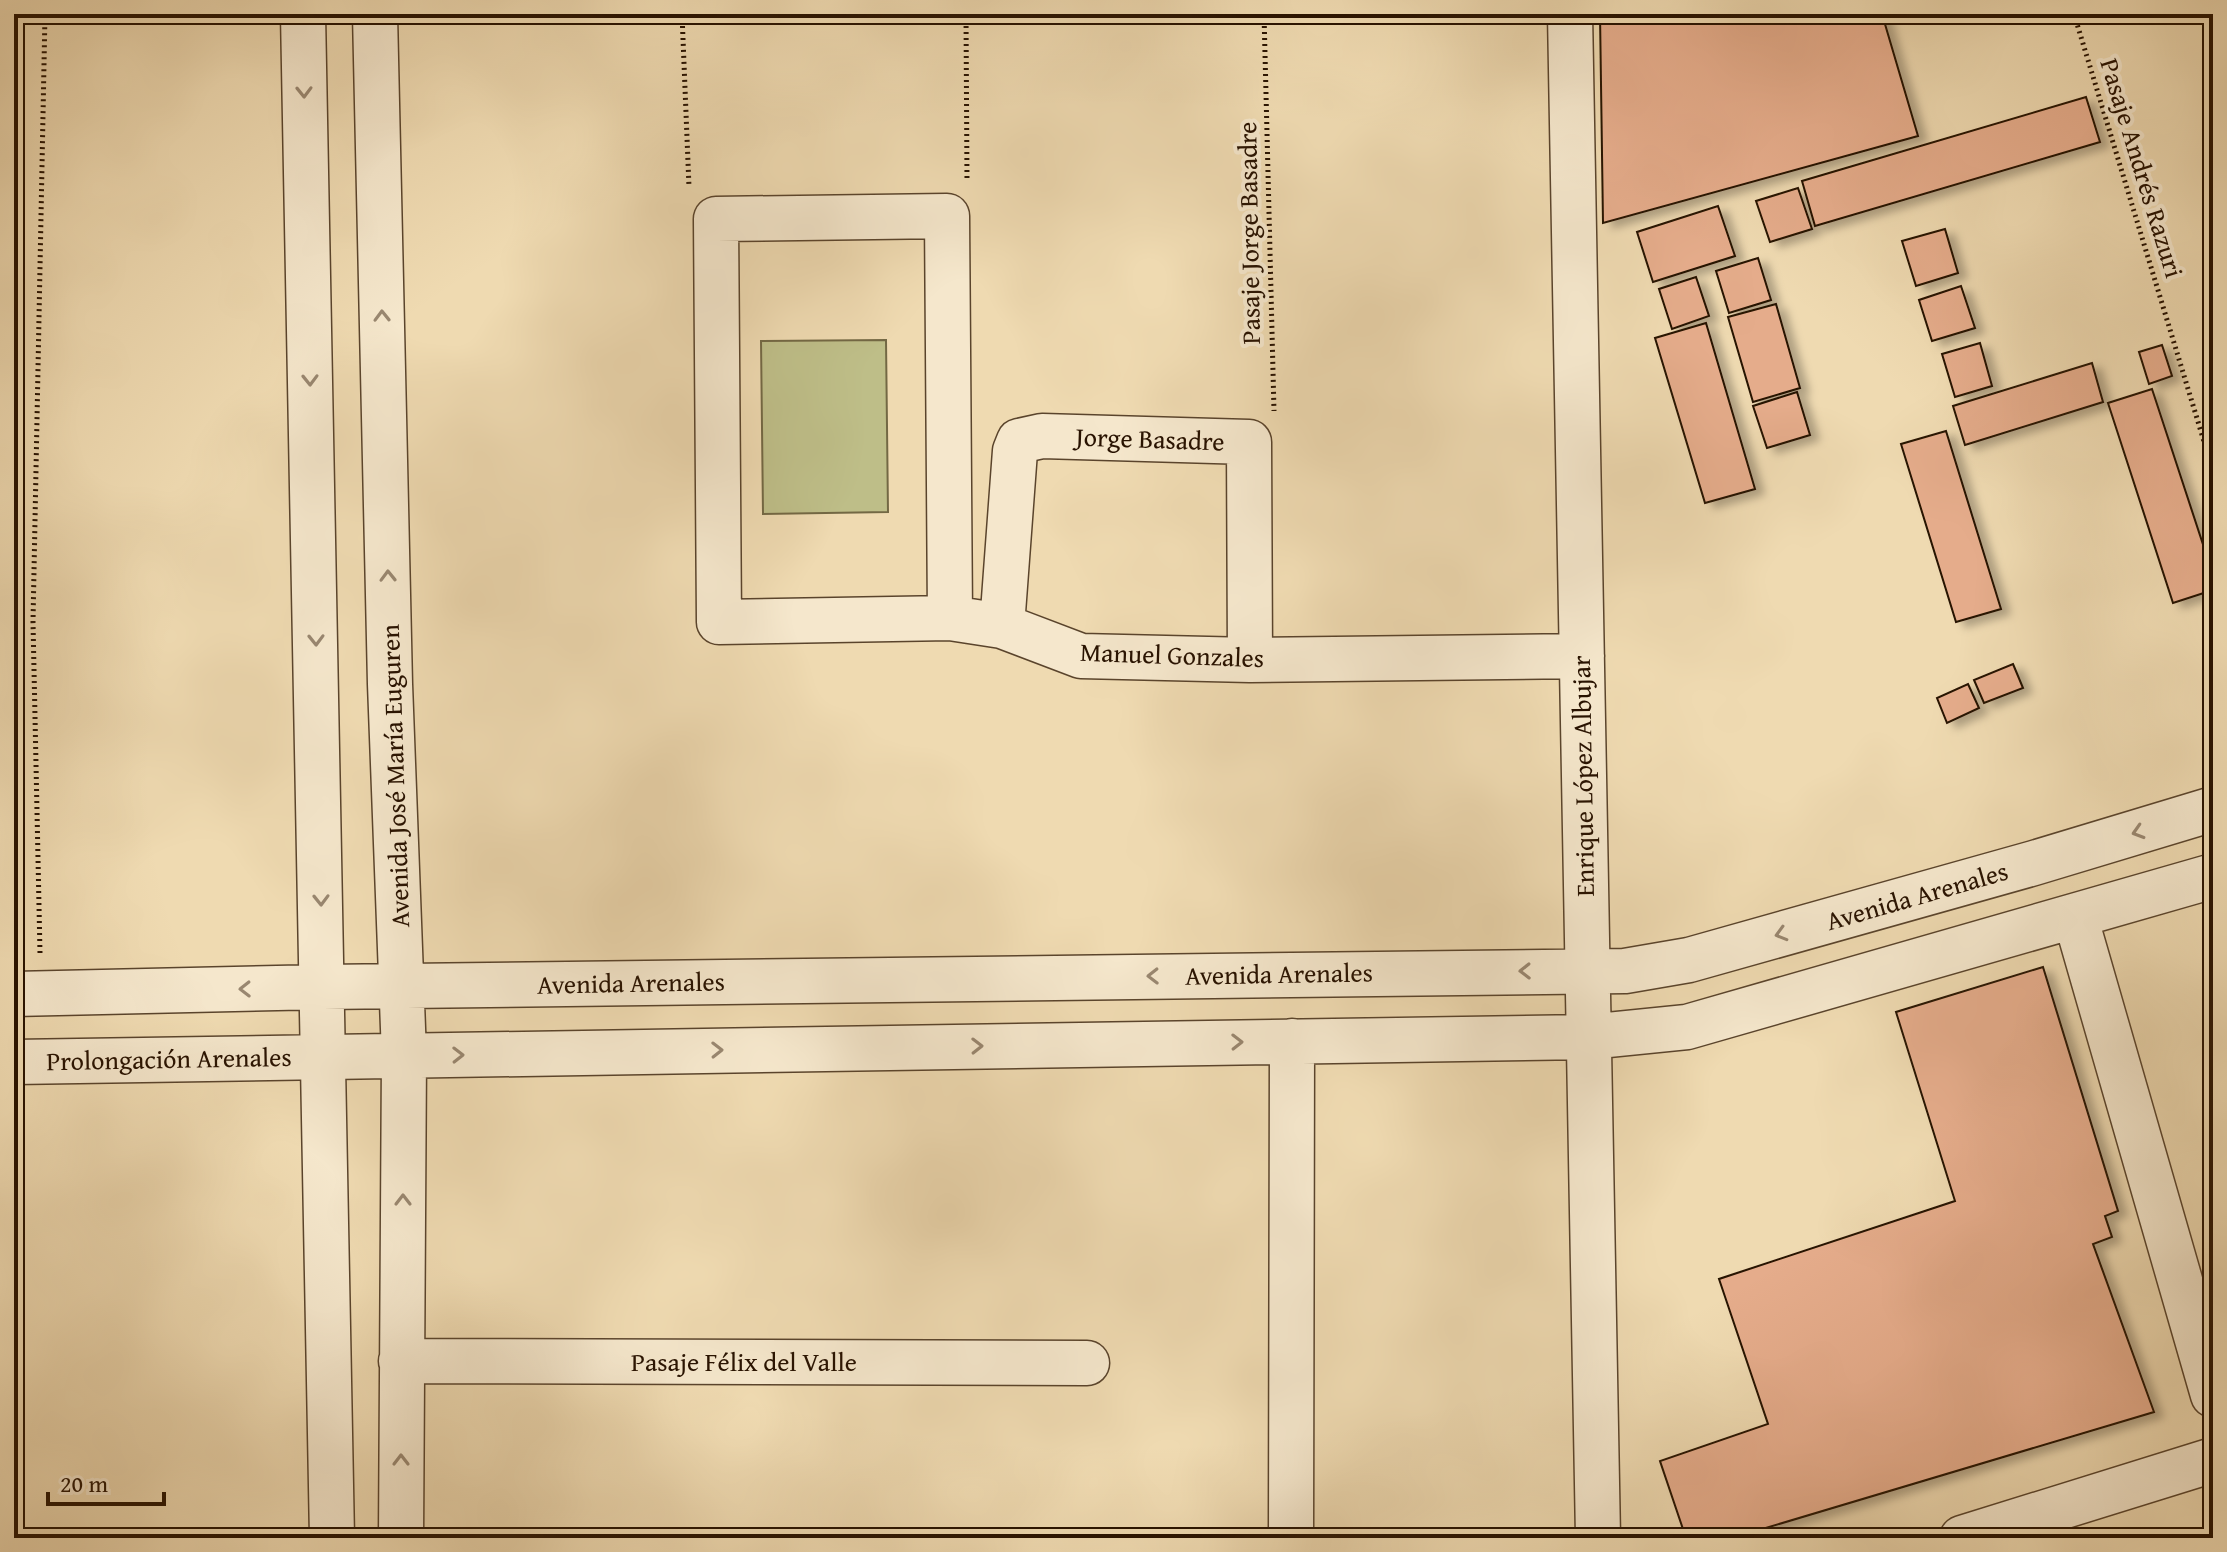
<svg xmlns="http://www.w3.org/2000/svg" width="2227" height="1552" viewBox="0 0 2227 1552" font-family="'Gentium Book Plus',serif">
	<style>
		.green { fill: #bebe88; stroke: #736844; stroke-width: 2 }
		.building { fill: #e5ac8b; stroke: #281200; stroke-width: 2; filter: url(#shadow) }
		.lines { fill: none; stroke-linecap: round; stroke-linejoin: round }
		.minor-casing { stroke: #5a442c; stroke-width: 47 }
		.path { stroke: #281200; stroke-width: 5; stroke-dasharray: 2 4; stroke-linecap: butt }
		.minor { stroke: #f5e7cc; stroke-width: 44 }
		.oneway { stroke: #998770 }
		.labels { text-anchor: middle; stroke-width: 8; stroke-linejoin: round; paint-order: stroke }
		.street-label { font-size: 26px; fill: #281200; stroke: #f5e7cc }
	</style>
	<defs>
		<filter id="shadow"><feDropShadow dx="9" dy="5" stdDeviation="4" flood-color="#0004"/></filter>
	</defs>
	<rect width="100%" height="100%" fill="#efdab1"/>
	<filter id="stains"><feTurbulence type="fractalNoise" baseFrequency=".0025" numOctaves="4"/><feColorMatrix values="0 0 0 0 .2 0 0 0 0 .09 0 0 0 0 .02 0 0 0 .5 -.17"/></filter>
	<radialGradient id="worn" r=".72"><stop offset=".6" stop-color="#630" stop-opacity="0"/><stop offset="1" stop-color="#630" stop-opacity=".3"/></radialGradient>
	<path class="green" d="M886,340L888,512L763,514L761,341Z"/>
	<path class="building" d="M1600,14H1882L1918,136L1603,223Z
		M2086,97L2100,142L1815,226L1802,181Z
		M1798,188L1812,229L1770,242L1756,201Z
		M1718,206L1735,256L1653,282L1637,232Z
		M1945,229L1958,273L1916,286L1902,241Z
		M1758,258L1771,300L1729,313L1716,271Z
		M1696,277L1709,316L1672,329L1659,289Z
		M1961,286L1975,328L1932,341L1919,300Z
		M1776,304L1800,388L1753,402L1728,317Z
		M1706,323L1755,489L1705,503L1655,338Z
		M1980,343L1992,386L1955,397L1942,354Z
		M2162,345L2172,376L2149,384L2139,352Z
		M2092,363L2103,402L1965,445L1953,406Z
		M2152,389L2213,575V590L2173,603L2108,403Z
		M1797,392L1810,435L1767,448L1753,406Z
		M1946,431L2001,609L1956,622L1901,444Z
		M2013,664L2023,688L1984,703L1974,680Z
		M1968,684L1979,708L1947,723L1937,698Z
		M2043,967L2118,1211L2105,1216L2112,1237L2093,1244L2154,1412L1732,1538H1686L1660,1461L1768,1424L1719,1279L1955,1201L1896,1012Z"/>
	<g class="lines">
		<g class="minor-casing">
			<path id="minor" d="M303,14L332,1538
				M375,14L390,684L404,1055L401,1538
				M1570,14L1598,1538
				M950,618L947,216L716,219L719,622L950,618L1002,626L1081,656L1250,660L1582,656
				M1002,626L1015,451L1019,441L1042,436L1249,442L1250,660
				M2075,916L2213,1395
				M14,994L323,987L1625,971L1689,960L2034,863L2213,809
				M14,1062L1588,1037L1687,1027L2213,876
				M401,1361L1087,1363
				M1291,1538L1292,1041
				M1962,1538L2213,1460"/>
		</g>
		<path class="path" d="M682,14L689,187
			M966,14L967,181
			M1264,14L1274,411
			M2074,14L2213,471
			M40,953L33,622L45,14"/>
		<use href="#minor" class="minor"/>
	</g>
	<defs><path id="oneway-chevron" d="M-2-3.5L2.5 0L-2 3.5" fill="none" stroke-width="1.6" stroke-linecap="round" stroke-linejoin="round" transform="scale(2)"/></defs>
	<g class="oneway">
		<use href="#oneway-chevron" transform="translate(304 92) rotate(89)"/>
		<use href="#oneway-chevron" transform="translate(382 316) rotate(-91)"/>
		<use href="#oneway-chevron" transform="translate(310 380) rotate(89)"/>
		<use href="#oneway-chevron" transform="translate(388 576) rotate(-91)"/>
		<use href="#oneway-chevron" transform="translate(316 640) rotate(89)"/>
		<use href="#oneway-chevron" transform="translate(2138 832) rotate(163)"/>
		<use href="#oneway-chevron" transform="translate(321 900) rotate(89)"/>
		<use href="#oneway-chevron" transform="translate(1781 934) rotate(164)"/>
		<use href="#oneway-chevron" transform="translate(1525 971) rotate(179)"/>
		<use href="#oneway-chevron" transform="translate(1153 976) rotate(179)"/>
		<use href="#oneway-chevron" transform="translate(245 989) rotate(179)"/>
		<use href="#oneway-chevron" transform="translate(1237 1042) rotate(-1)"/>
		<use href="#oneway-chevron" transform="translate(977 1046) rotate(-1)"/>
		<use href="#oneway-chevron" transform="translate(717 1050) rotate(-1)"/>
		<use href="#oneway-chevron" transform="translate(458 1055) rotate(-1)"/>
		<use href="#oneway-chevron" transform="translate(403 1200) rotate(-90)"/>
		<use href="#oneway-chevron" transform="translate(401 1460) rotate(-90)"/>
	</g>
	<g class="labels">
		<g class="street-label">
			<text transform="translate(2142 168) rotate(73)" y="9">Pasaje Andrés Razuri</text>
			<text transform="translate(1249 233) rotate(-91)" y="9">Pasaje Jorge Basadre</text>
			<text transform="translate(1150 439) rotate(2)" y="9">Jorge Basadre</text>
			<text transform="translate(1172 655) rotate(2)" y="9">Manuel Gonzales</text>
			<text transform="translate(395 776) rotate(-92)" y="9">Avenida José María Euguren</text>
			<text transform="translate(1583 776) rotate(-91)" y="9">Enrique López Albujar</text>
			<text transform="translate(1917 896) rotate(-16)" y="9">Avenida Arenales</text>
			<text transform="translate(1279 974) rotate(-1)" y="9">Avenida Arenales</text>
			<text transform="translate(631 983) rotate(-1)" y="9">Avenida Arenales</text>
			<text transform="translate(169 1059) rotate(-1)" y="9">Prolongación Arenales</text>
			<text x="744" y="1371">Pasaje Félix del Valle</text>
		</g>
	</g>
	<rect width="2227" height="1552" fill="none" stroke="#efdab1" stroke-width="48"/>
	<rect x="16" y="16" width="2195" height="1520" fill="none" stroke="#281200" stroke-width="4"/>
	<rect x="24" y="24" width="2179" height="1504" fill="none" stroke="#281200" stroke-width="2"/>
	<path d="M48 1492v12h116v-12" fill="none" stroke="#281200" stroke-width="4"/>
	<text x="60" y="1492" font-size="24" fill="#281200" stroke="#f5e7cc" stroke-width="6" paint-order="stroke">20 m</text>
	<rect width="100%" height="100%" filter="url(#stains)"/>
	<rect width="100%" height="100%" fill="url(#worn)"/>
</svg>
